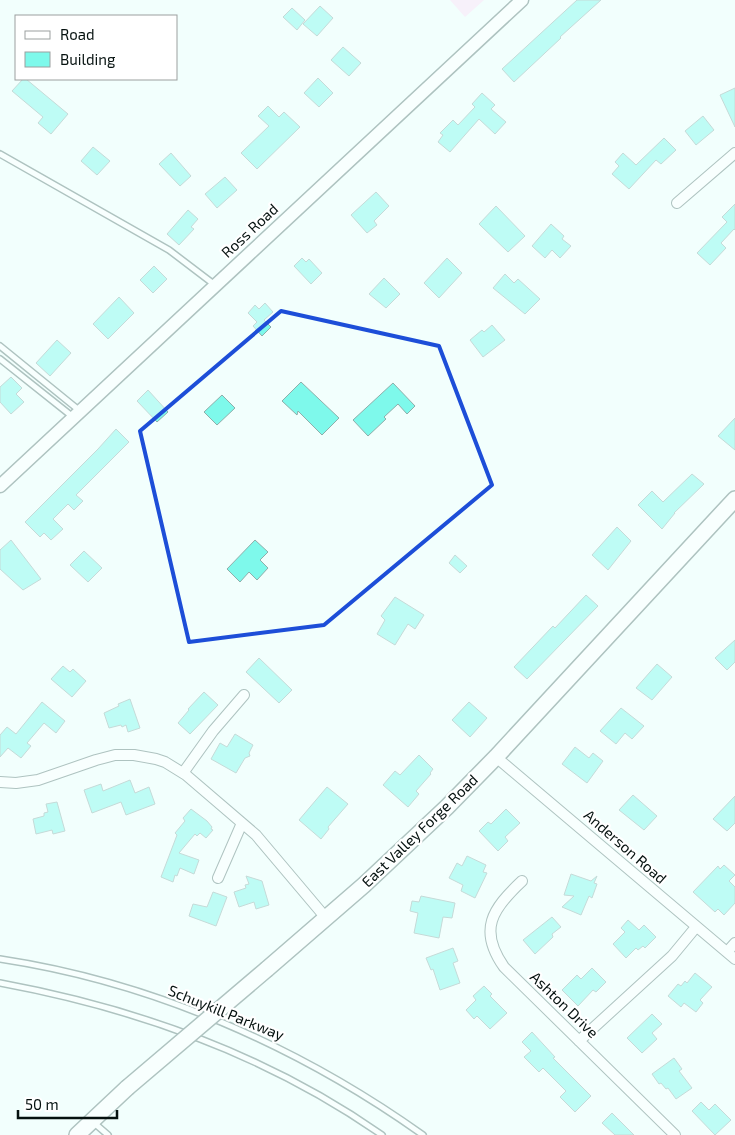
<svg xmlns="http://www.w3.org/2000/svg" width="735" height="1135" viewBox="0 0 735 1135" font-family="'Exo 2',sans-serif">
	<style>
		.green { fill: #fddff5 }
		.building { fill: #7ef9eb; stroke: #8eaeaa }
		.lines { fill: none; stroke-linecap: round; stroke-linejoin: round }
		.service-casing { stroke: #5c7a76; stroke-width: 8 }
		.minor-casing { stroke: #5c7a76; stroke-width: 12 }
		.tertiary-casing { stroke: #5c7a76; stroke-width: 15 }
		.secondary-casing { stroke: #5c7a76; stroke-width: 18 }
		.service { stroke: #fff; stroke-width: 5 }
		.minor { stroke: #fff; stroke-width: 10 }
		.tertiary { stroke: #fff; stroke-width: 12 }
		.secondary { stroke: #fff; stroke-width: 15 }
		.secondary-bridge-casing { stroke: #5c7a76; stroke-width: 18; stroke-linecap: butt }
		.secondary-bridge { stroke: #fff; stroke-width: 15 }
		.marked { fill: none; stroke: #1d4ed8; stroke-width: 4; stroke-linejoin: round }
		.labels { text-anchor: middle; stroke-width: 4.5; stroke-linejoin: round; paint-order: stroke }
		.street-label { font-size: 15px; fill: #05110f; stroke: #fff }
	</style>
	<rect width="100%" height="100%" fill="#f2fffd"/>
	<path class="green" d="M450,0H484L465,17Z"/>
	<path class="building" d="M577,0H601L560,37L561,38L514,82L502,69Z
		M320,6L333,18L317,36L303,24Z
		M292,8L305,20L297,30L283,17Z
		M343,47L361,63L349,76L331,60Z
		M318,78L333,93L319,107L304,93Z
		M23,79H26L68,114L51,134L38,123L43,117L12,91Z
		M735,88V127L720,95Z
		M482,93L495,105L491,109L506,122L495,134L479,119L450,152L438,142L443,135L440,133L453,120L458,125L475,107L472,104Z
		M268,106L279,117L284,112L300,127L257,169L241,153L269,126L258,116Z
		M703,116L714,130L696,145L685,131Z
		M664,138L676,150L661,164L656,160L629,189L612,174L619,166L615,162L623,153L636,165Z
		M93,147L110,161L97,175L81,161Z
		M171,153L191,176L180,186L159,164Z
		M225,177L237,190L217,208L205,194Z
		M376,192L389,206L374,221L377,225L367,233L351,215Z
		M735,204V230L734,229L721,243L726,248L710,265L697,253L727,222L722,217Z
		M496,206L525,236L508,252L479,224Z
		M188,210L198,219L191,227L194,229L179,245L167,234Z
		M551,224L564,236L562,239L571,246L560,258L552,250L545,258L532,246Z
		M302,258L306,262L309,259L322,273L311,284L294,266Z
		M447,258L462,273L439,298L424,283Z
		M154,266L167,279L153,293L140,280Z
		M505,274L514,283L518,279L540,299L525,314L493,288Z
		M384,278L400,294L386,308L369,294Z
		M119,297L134,313L108,339L93,324Z
		M265,303L273,312L264,320L271,327L262,336L253,326L257,322L248,313L255,305L259,309Z
		M492,325L505,340L483,357L470,340L482,330L484,332Z
		M57,340L71,353L50,376L36,363Z
		M11,377L22,388L16,394L24,402L11,414L0,402V387Z
		M301,382L339,418L322,435L298,411L297,415L282,401Z
		M393,383L415,406L407,414L398,404L384,417L386,419L368,436L353,420Z
		M148,390L168,412L157,422L137,401Z
		M222,395L235,408L217,425L204,412Z
		M735,418V450L718,436Z
		M116,429L129,442L76,495L83,501L74,510L68,504L53,519L63,529L51,540L44,533L40,537L25,522L98,449Z
		M692,474L704,484L674,513H675L662,529L638,505L652,491L663,502Z
		M617,527L631,541L608,570L592,555Z
		M11,540L41,579L23,590L0,569V550Z
		M255,540L268,552L260,560L268,568L257,580L249,572L240,582L227,569Z
		M84,551L102,568L88,582L70,565Z
		M455,555L467,566L460,573L449,563Z
		M586,595L598,606L527,679L514,667L553,626L555,628Z
		M395,597L424,615L415,629L408,624L395,645L377,634L385,620L381,616Z
		M735,640V662L727,670L715,658Z
		M259,658L292,690L279,703L246,672Z
		M657,664L672,677L652,700L636,688Z
		M63,666L70,672L73,669L86,681L72,697L51,679Z
		M204,692L218,705L190,734L178,723L189,710L188,709Z
		M130,699L140,728L128,732L126,725L122,727L121,725L109,728L104,713L119,706L118,704Z
		M42,702L65,721L56,733L44,723L27,743L31,746L21,758L8,748L0,757V735L7,727L16,734Z
		M469,702L487,718L470,737L452,720Z
		M621,708L644,726L632,739L625,733L616,744L600,731Z
		M235,734L253,745L249,753L250,756L245,758L236,773L211,759L220,743L227,747Z
		M575,747L589,758L593,753L603,761L587,783L562,764Z
		M419,755L433,769L430,773L431,774L416,791L419,794L408,807L383,785L395,771L400,775Z
		M130,780L135,793L149,787L155,804L126,815L121,802L92,813L84,790L101,784L103,791Z
		M327,787L348,804L328,827L329,829L321,839L299,820Z
		M633,795L657,816L644,830L619,810Z
		M735,796V823L727,831L713,819Z
		M57,802L65,831L53,834L52,830L36,834L33,819L44,816V813L48,812L46,804Z
		M191,809L207,821L212,827L211,829L213,830L206,838L200,833L197,836L195,834L179,853L199,860L194,874L180,868L177,876L175,875L173,882L161,877L177,835L175,833L185,821L183,818Z
		M506,809L520,823L505,837L508,841L498,851L479,831L488,822L491,824Z
		M467,856L486,865L483,872L487,873L475,898L461,891L463,885L449,878L457,863L462,866Z
		M724,865L735,875L729,881L735,887V903L724,915L718,909L715,912L693,892L718,866L720,869Z
		M571,874L591,881L597,876L594,883L597,884L592,898L589,896L581,915L562,907L574,896L564,895Z
		M246,876L262,881L269,905L256,909L254,902L239,907L234,892L246,888L245,885L249,884Z
		M213,892L227,897L216,926L189,916L193,904L207,907Z
		M421,896L455,903L452,918L443,917L439,938L414,933L418,913L410,911L412,901L419,902Z
		M552,917L561,927L552,934L553,937L535,954L523,940Z
		M628,920L639,930L644,925L656,937L645,948L643,946L638,950L636,948L626,958L613,944L625,932L621,928Z
		M453,948L458,961L453,963L460,983L440,990L433,969L431,970L426,958Z
		M592,968L606,982L596,992L593,990L578,1006L562,990L577,975L581,979Z
		M695,973L712,987L700,1000L703,1003L696,1012L684,1003L681,1007L668,996L678,984L681,986L685,981L687,983Z
		M484,986L492,994L490,996L507,1013L490,1029L477,1016L474,1019L466,1010L476,1000L473,996Z
		M652,1014L662,1024L652,1033L657,1039L642,1053L627,1038Z
		M532,1032L555,1057L553,1058L591,1096L575,1112L560,1097L566,1091L543,1068L539,1072L524,1057L531,1051L522,1042Z
		M674,1058L682,1069L679,1071L692,1088L676,1099L668,1088L666,1089L661,1083L659,1084L652,1074Z
		M701,1102L709,1110L715,1104L731,1120L715,1135L692,1111Z
		M612,1113L634,1135H615L602,1123Z"/>
	<g class="lines">
		<g class="service-casing">
			<path id="service" d="M0,154L169,250L215,285
				M0,346L80,411
				M0,359L73,417
				M0,959C152,982 298,1046 423,1135
				M0,983C135,1008 269,1056 382,1135
				M93,1122L108,1135"/>
		</g>
		<g class="minor-casing">
			<path id="minor" d="M677,203L735,153
				M496,757L735,959
				M183,773L213,731L244,695
				M0,782L16,783L38,780L96,760L115,755H134L156,759L165,762L186,775L256,835L326,918
				M218,878L242,823
				M522,881C492,909 478,930 504,967L675,1135
				M727,952L735,943
				M579,1041L672,956L696,927"/>
		</g>
		<g class="tertiary-casing">
			<path id="tertiary" d="M0,486L522,0"/>
		</g>
		<g class="secondary-casing">
			<path id="secondary" d="M267,969L364,885L447,807L496,757L735,499
				M77,1135L127,1088"/>
		</g>
		<use href="#service" class="service"/>
		<use href="#minor" class="minor"/>
		<use href="#tertiary" class="tertiary"/>
		<use href="#secondary" class="secondary"/>
		<g class="secondary-bridge-casing">
			<path id="secondary-bridge" d="M127,1088L267,969"/>
		</g>
		<use href="#secondary-bridge" class="secondary-bridge"/>
	</g>
	<path d="M0 0H735V1135H0ZM281,311L439,346L492,485L324,625L189,642L140,431Z" fill="#f2fffd" fill-opacity=".55" fill-rule="evenodd"/>
	<path class="marked" d="M281,311L439,346L492,485L324,625L189,642L140,431Z"/>
	<g class="labels">
		<g class="street-label">
			<text transform="translate(250 231) rotate(-43)" y="5">Ross Road</text>
			<text transform="translate(420 831) rotate(-44)" y="5">East Valley Forge Road</text>
			<text transform="translate(625 847) rotate(41)" y="5">Anderson Road</text>
			<text transform="translate(564 1005) rotate(44)" y="5">Ashton Drive</text>
			<text transform="translate(226 1013) rotate(22)" y="5">Schuykill Parkway</text>
		</g>
	</g>
	<rect x="15" y="15" width="162" height="65" fill="#ffffff" stroke="#9ba09f"/>
	<rect x="25" y="31" width="25" height="8" fill="#ffffff" stroke="#9ba09f"/>
	<text x="60" y="40" font-size="15" fill="#05110f">Road</text>
	<rect x="25" y="52" width="25" height="15" fill="#7ef9eb" stroke="#9ba09f"/>
	<text x="60" y="65" font-size="15" fill="#05110f">Building</text>
	<path d="M18 1110v8h99v-8" fill="none" stroke="#05110f" stroke-width="2.5"/>
	<text x="25" y="1110" font-size="15" fill="#05110f" stroke="#ffffff" stroke-width="4" paint-order="stroke">50 m</text>
</svg>
